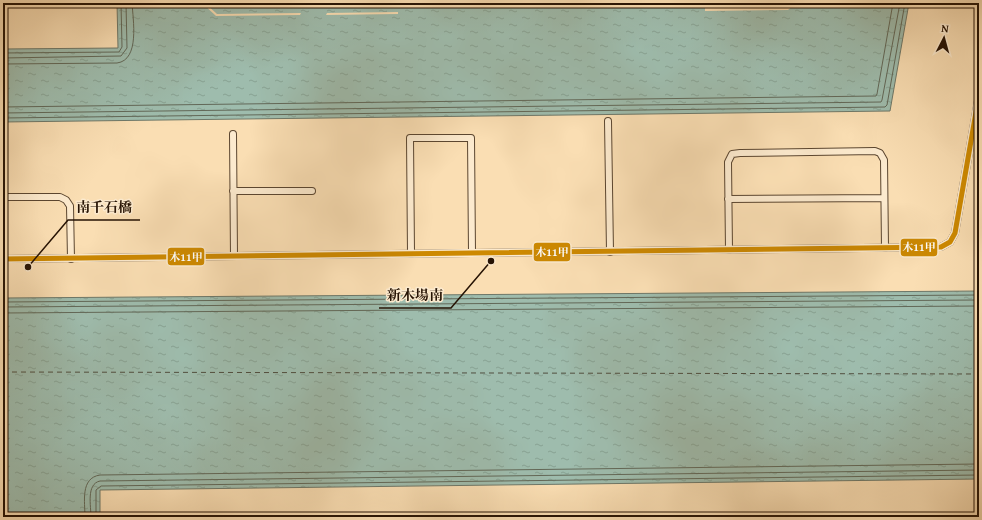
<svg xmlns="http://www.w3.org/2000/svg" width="982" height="520" viewBox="0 0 982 520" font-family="'Gentium Book Plus','Noto Serif JP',serif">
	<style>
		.water { fill: url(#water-ripples); stroke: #6e7869 }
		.pier { fill: #fadeb3 }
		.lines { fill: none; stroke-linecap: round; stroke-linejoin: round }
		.shore { stroke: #626858; stroke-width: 1 }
		.ferry { stroke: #504e3f; stroke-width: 1; stroke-dasharray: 5 4; stroke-linecap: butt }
		.minor-casing { stroke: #5b4630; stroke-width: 8 }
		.tertiary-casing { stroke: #5b4630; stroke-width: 8 }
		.minor { stroke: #fceace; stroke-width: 6 }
		.tertiary { stroke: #fceace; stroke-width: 7 }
		.bus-1-casing { stroke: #fceace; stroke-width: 8 }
		.bus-1 { stroke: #cd8901; stroke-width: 5 }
		.leader { fill: none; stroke: #261304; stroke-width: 1.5 }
		.callout-dot { fill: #261304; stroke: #fceace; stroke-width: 1.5 }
		.callout-label { font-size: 14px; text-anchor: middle; font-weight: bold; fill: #261304; stroke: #fceace; stroke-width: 3; stroke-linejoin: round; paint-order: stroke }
		.line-badge { stroke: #fceace; stroke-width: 1.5 }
		.badge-label { font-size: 11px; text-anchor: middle; font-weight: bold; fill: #fff }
	</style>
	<defs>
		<pattern id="water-ripples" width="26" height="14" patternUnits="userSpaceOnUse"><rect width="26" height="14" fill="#9ebcad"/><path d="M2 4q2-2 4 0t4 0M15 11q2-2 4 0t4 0" fill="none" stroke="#88a193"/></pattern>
	</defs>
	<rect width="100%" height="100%" fill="#fadeb3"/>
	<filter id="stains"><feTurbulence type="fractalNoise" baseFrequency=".005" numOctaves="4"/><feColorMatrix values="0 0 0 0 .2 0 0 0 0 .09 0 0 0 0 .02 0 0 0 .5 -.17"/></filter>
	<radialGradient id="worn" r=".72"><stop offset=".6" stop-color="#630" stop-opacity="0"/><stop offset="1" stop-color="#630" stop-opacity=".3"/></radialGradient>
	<path class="water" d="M117,3H909L890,111L3,122V49L118,48Z
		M979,291V479L100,490V517H3V298Z"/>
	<path class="pier" d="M202,3H205L217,14L301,13L300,15L216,16Z
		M793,3H796L788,10L705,11V8L788,7Z
		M398,12V14L326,15L327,13Z"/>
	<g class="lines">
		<path class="shore" d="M3,53L119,52L122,47L121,3
			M3,58L121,56L127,48L126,3
			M3,64L117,63C140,60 133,20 132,3
			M3,107L876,96L877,94L893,3
			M3,113L881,102L882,100L900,3
			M3,118L885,107L887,105L905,3
			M3,302L979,295
			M3,307L979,300
			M3,313L979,306
			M85,517C85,502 80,478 100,475L979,464
			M91,517C91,506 86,484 100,481L979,470
			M96,517V490L101,486L979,475"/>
		<path class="ferry" d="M3,372L979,374"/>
		<g class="minor-casing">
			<path id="minor" d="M608,121L610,252
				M233,134L234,256
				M233,191H312
				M3,197H60L66,200L70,206L71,259
				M728,199L884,198
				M729,250L728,162L732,154L740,153L875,151L880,153L884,160L885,248
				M411,254L410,138H471L472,253"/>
		</g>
		<g class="tertiary-casing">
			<path id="tertiary" d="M3,259L941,247L950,242L955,233L979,95"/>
		</g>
		<use href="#minor" class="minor"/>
		<use href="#tertiary" class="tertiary"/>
		<g class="bus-1-casing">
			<path id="bus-1" d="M3,259L941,247L950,242L955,233L979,95"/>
		</g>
		<use href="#bus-1" class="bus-1"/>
	</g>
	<path class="leader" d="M28 267L68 220H140M491 261L451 308H379"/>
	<g class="callout-dot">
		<circle cx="28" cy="267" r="4"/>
		<circle cx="491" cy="261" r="4"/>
	</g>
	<g class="callout-label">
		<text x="104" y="212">南千石橋</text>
		<text x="415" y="300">新木場南</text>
	</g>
	<g class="line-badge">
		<rect x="900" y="238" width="38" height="19" rx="4" fill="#cd8901"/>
		<rect x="533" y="242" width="38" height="20" rx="4" fill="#cd8901"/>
		<rect x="167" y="247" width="38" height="19" rx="4" fill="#cd8901"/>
	</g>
	<g class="badge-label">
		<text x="919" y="251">木11甲</text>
		<text x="552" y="256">木11甲</text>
		<text x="186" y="261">木11甲</text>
	</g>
	<rect width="982" height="520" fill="none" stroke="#fadeb3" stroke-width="16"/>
	<rect x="4" y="4" width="974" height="512" fill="none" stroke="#261304" stroke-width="2"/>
	<rect x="8" y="8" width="966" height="504" fill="none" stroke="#261304"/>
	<g transform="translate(944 38) rotate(6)" stroke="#fceace" stroke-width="3" paint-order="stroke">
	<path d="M0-3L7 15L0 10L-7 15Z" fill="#261304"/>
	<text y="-6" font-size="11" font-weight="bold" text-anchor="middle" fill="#261304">N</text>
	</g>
	<rect width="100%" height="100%" filter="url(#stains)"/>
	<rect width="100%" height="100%" fill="url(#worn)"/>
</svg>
